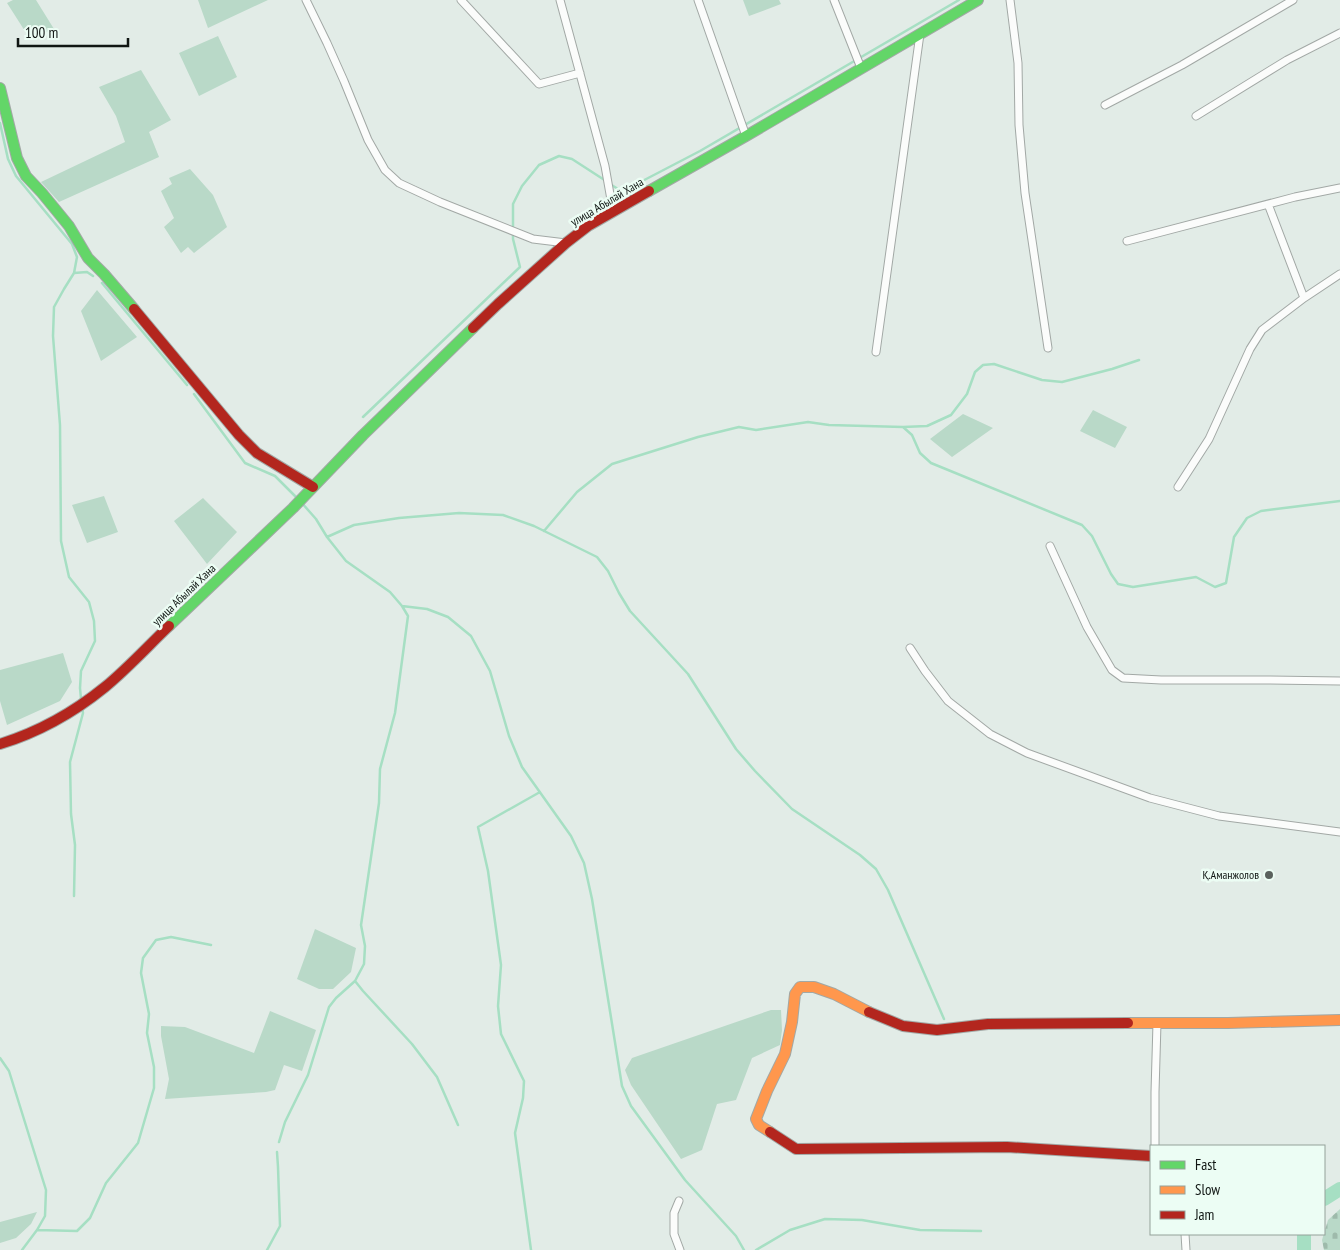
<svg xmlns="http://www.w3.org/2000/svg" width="1340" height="1250" viewBox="0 0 1340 1250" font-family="'PT Sans Narrow',sans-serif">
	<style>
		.green { fill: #b9d9c8 }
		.cemetery { fill: url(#cemetery-stones) }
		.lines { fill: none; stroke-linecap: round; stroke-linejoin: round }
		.stream { stroke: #a6dfc3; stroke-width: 2.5 }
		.river { stroke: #a6dfc3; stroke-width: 14 }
		.street-casing { stroke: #a2a8a5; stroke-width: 9 }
		.fast-casing { stroke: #a2a8a5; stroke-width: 12 }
		.slow-casing { stroke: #a2a8a5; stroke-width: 12 }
		.jam-casing { stroke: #a2a8a5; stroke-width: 12 }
		.street { stroke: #fbfcfb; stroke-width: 7 }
		.fast { stroke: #63d668; stroke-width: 10 }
		.slow { stroke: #ff974d; stroke-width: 10 }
		.jam { stroke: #b3261e; stroke-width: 10 }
		.poi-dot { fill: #5a615d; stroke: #ecfdf4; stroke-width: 2 }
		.labels { text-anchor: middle; stroke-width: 5; stroke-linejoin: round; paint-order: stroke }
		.street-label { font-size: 12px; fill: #101613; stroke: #ecfdf4 }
		.poi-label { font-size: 12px; fill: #101613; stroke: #ecfdf4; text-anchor: end }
	</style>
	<defs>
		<pattern id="cemetery-stones" width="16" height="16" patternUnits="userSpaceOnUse" patternTransform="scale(1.25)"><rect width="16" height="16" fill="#b9d9c8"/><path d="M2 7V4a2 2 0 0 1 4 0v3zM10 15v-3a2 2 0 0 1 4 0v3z" fill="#9ebaab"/></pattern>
	</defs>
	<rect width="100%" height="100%" fill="#e2ece7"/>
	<path class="green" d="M13,0H36L54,29L30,39L7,3Z
		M198,0H268L208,28Z
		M743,0H779L781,4L749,16Z
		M218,36L237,77L199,96L179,53Z
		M141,70L171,120L149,132L159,157L59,202L41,182L125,142L116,116L99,87Z
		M190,169L213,195L227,227L194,253L188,247L181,253L164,227L174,218L161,191L172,184L169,178Z
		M97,290L137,337L101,361L81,311Z
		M1093,410L1127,427L1115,448L1080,431Z
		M963,414L993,428L952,457L930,439Z
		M104,496L118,532L87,543L72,505Z
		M203,498L237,532L207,564L174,521Z
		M63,653L72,682L60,701L7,725L0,701V670Z
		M315,929L356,948L351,972L333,989H319L297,979Z
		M771,1010H781L782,1030L780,1045L752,1058L736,1100L717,1104L702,1150L681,1159L631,1085L625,1070L632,1058Z
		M270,1011L316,1030L302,1071L284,1065L275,1090L266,1092L165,1099L169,1079L161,1036V1026L185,1027L254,1053Z
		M37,1212L31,1224L16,1238L0,1243V1222Z"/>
	<path class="cemetery" d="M1340,1209V1250H1324L1322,1240L1328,1220Z"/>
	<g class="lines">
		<path class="stream" d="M0,123L8,159L16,176L72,244L77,257L74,273L64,289L54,307L53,336L60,425L61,541L69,577L89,602L94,621L95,641L81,671L80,688L81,699
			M610,184L618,189H627L700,151L959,0
			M74,273L87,272L93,276
			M102,283L187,385
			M194,394L245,463L275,476L297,498
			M363,417L520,267L513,239V204L522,186L539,165L559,156L572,159L606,181
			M903,427L927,426L951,415L967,394L975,372L983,365L994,364L1042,380L1062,382L1112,369L1139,360
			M544,531L577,492L612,464L698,437L739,427L756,430L808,422L829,425L903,427L912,435L920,453L931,463L1082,525L1092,536L1111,574L1118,584L1133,587L1196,577L1215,587L1226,583L1234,537L1247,518L1261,511L1340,501
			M327,537L354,525L399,518L459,513L503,515L534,526L597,557L608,571L619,593L630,611L688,674L736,749L755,771L792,809L860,855L876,869L888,890L944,1019
			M402,606L427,609L448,617L471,636L490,671L509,736L522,767L571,836L584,863L592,899L622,1086L631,1106L685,1180L736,1236L744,1250
			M74,896L75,845L71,814L70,762L83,713L82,707
			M355,981L363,991L412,1044L437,1077L458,1125
			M0,1058L9,1071L46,1190L45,1216L37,1230L22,1250
			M279,1142L285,1122L308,1075L329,1007L336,998L355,981L364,964L365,946L361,925L379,803L380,769L395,713L408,616L402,606L390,592L346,561L327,537L316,519L301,502
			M37,1230L77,1231L90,1218L106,1183L138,1143L154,1088V1067L147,1033L149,1014L141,973L143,958L156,940L171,937L211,945
			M267,1250L280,1226L278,1167L277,1152
			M531,1250L515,1133L523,1098L524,1081L501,1034L498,1006L501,965L488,871L478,827L540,792
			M756,1250L790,1230L825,1219L862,1220L920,1230L981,1231"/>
		<path class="river" d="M1324,1199L1340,1189
			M1304,1250V1234"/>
		<g class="street-casing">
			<path id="street" d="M306,0L327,43L344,81L368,140L385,170L399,183L440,202L533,239L566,243
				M461,0L539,84L580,73
				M560,0L605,166L613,211
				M698,0L746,136
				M834,0L861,68
				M1010,0L1018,63L1019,125L1025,193L1048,348
				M1105,105L1182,65L1293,0
				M1196,116L1287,60L1340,33
				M1268,204L1304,298
				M1127,241L1295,197L1340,188
				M876,352L920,34
				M1178,487L1209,439L1250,349L1262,330L1304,298L1340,274
				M1050,546L1087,627L1112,670L1123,678L1161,680H1267L1340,681
				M910,648L925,671L948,701L990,734L1027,753L1150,798L1219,816L1340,832
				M1155,1146V1092L1157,1023
				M679,1201L674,1213V1234L680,1250
				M1185,1234L1186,1250"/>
		</g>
		<g class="fast-casing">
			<path id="fast" d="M0,88L17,158L26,176L42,193L69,226L88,258L104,274L134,309
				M649,191L746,136L978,0
				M169,626L293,508L363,435L473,328"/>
		</g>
		<g class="slow-casing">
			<path id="slow" d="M1128,1023H1228L1340,1020
				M770,1132L759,1125L756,1119L767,1091L785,1054L792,1022L795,994L800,987H814L834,994L869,1012"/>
		</g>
		<g class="jam-casing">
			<path id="jam" d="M134,309L239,435L257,453L313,487
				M473,328L498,304L566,243L588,226L649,191
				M0,744C39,732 73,713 105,687C127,669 148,646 169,626
				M869,1012L903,1026L937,1030L988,1024L1128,1023
				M770,1132L796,1149L1007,1147L1151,1156"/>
		</g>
		<use href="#street" class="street"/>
		<use href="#fast" class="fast"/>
		<use href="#slow" class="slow"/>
		<use href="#jam" class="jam"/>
	</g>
	<circle class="poi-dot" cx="1269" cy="875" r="5"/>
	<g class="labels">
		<g class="street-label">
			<text transform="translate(607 202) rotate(-31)" y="4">улица Абылай Хана</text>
			<text transform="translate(184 595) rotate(-44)" y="4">улица Абылай Хана</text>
		</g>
		<g class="poi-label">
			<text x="1259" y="879">Қ.Аманжолов</text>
		</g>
	</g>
	<rect x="1150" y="1145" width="175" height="90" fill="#ecfdf4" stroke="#94a19a"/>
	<rect x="1160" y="1161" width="25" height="8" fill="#63d668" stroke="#94a19a"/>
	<text x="1195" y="1170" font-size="15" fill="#101613">Fast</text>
	<rect x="1160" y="1186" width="25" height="8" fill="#ff974d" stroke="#94a19a"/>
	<text x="1195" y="1195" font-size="15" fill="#101613">Slow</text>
	<rect x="1160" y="1211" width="25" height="8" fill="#b3261e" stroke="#94a19a"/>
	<text x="1195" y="1220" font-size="15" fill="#101613">Jam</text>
	<path d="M18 38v8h110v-8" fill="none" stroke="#101613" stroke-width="2.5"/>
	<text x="25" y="38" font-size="15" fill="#101613" stroke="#ecfdf4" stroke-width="4" paint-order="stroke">100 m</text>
</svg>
